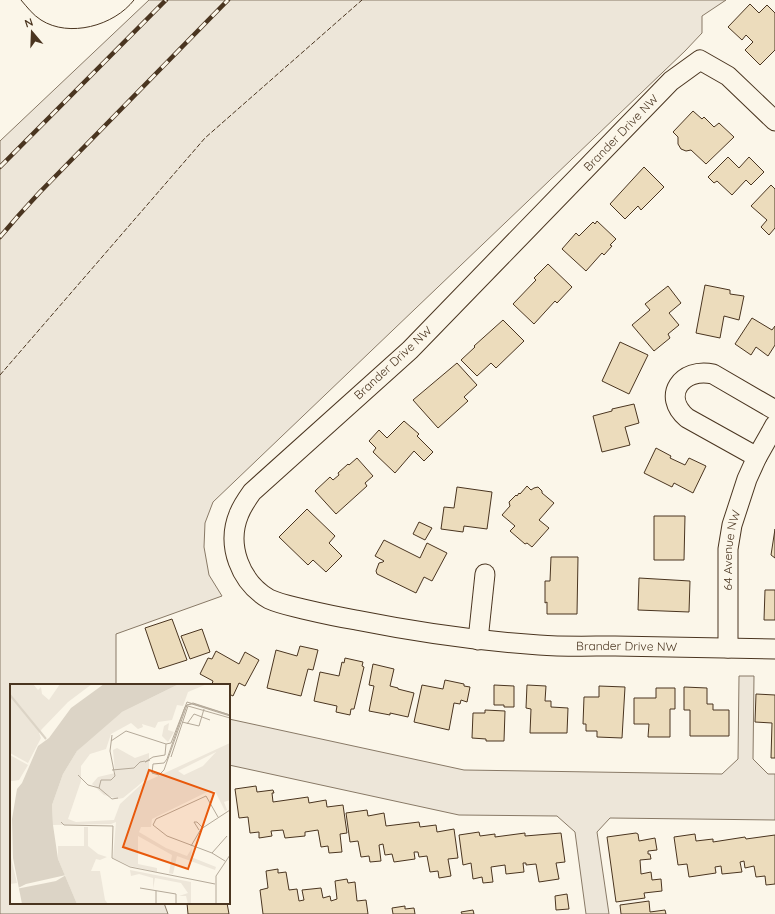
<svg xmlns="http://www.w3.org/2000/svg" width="775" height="914" viewBox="0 0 775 914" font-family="Quicksand,sans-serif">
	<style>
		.green { fill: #ede6d9; stroke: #887966 }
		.building { fill: #ecdcbc; stroke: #4a3520 }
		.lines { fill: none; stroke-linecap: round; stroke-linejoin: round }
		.minor-casing { stroke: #4a3520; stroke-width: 21 }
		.minor { stroke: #fbf6e9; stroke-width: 19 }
		.tram { stroke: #4a3520; stroke-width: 1 }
		.rail-casing { stroke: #4a3520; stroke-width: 4.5 }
		.rail { stroke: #fbf6e9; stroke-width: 3; stroke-dasharray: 9; stroke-linecap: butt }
		.fence { stroke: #4a3520; stroke-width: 1; stroke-dasharray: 5 2; stroke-linecap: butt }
		.labels { text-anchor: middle; stroke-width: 3; stroke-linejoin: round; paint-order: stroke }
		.street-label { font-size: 12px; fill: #4a3520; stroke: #fbf6e9 }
		.inset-river { fill: none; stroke: #dcd4c6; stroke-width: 2 }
		.inset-road { fill: none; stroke: #b4a999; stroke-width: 1 }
		.view { fill: #e8590c; fill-opacity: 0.15; stroke: #e8590c; stroke-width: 2 }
		.inset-edge { fill: none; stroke: #4a3520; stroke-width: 2 }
	</style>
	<rect width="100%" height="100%" fill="#fbf6e9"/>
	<path class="green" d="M149,0H726L702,16V33L685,51L213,502L205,523L204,547L209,575L222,596L116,634V685H11V903H164L168,914H0V141Z
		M739,676H754L753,759L768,774H775V820L610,818L597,832L609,914H586L575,832L557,816L459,815L229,765V719L464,770L722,774L738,759Z"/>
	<path class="building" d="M750,4L759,13L767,5L775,13V50L760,65L745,50L753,42L746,35L742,40L728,27Z
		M693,111L702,119L704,117L714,127L719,123L734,137L706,164L691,150L686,151L681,149L678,144V137L673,132Z
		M728,157L739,168L749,157L764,172L751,185L746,180L732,195L717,181L714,183L708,177Z
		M644,167L664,187L641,210L638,206L625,219L610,204Z
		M771,185L775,189V228L769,235L761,227L767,220L751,206Z
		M597,221L616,239L610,245L612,246L604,255L602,253L586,271L562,249L576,233L579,236L593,222L595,224Z
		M548,264L572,287L557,303L555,301L534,324L513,304L536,280L534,278Z
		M705,285L730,290V294L744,296L739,320L724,316L720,338L696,333Z
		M668,286L681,303L669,313L679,325L668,334L670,338L654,351L632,325L650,310L645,304Z
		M752,318L772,330L775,326V345L768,356L756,347L751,355L735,344Z
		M503,320L524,341L496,368L491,363L477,376L461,360L475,347L474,346Z
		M620,342L648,355L629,394L602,381Z
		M457,363L477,385L464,397L468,401L438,428L413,400Z
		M634,404L639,423L625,427L630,445L602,452L593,416L612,411V409Z
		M404,421L419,434L417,436L433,452L424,461L414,451L395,473L373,452L376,448L369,441L379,430L387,438Z
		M656,448L671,456L670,458L685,465L689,458L706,466L693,493L674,483L672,487L644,473Z
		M357,458L373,476L365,483L367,486L336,514L315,491L330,477L333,480L339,475L338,473L348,464L349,465Z
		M527,486L531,490L534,488L538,487L542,491V493L554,503L539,520L549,528L532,547L527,543L525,544L510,531L515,526L502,515L510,506L509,502L516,495L517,496L519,493L520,494Z
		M457,487L492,492L487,529L464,526L463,532L441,529L444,507L454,508Z
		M307,509L335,536L329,543L342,556L326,572L313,560L308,565L279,537Z
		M654,516H685L684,560H654Z
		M419,522L432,528L425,540L413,534Z
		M775,529V558L771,555Z
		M384,540L420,558L427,543L447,553L432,581L424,577L416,593L377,574L376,571L379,563L383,562L384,561L375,556Z
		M551,557H578L577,614H547V602L545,603V581H550Z
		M639,578L690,581L689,612L638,610Z
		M765,590H775V620H764Z
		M172,619L187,660L159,669L145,628Z
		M202,629L210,652L190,659L181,636Z
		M300,646L318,650L313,670L308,669L301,696L267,688L276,650L297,656Z
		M216,651L239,664L245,652L259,660L245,686L239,683L233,696L229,694V685H213L212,684L213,681L200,674L208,658L212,659Z
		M345,658L363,662L362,666L364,667L354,709H351L350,715L336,712L337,706L314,701L320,672L339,676L342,662L344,663Z
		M373,664L394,669L390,686L398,688V689L414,693L408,717L390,713V715L369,711L374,686L369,685Z
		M445,680L464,684V686L470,687L467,702L461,700L460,704L454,703L449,730L414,722L422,685L443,689Z
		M494,685L514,686V707H504V705H494Z
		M527,685L546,686L545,701H551V707L568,708L567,733H530L531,709L526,708Z
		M599,686L625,687L622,738L597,737V731H586V724H583L584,697H599Z
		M684,687L707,688V704H713V710H729V736H690V710H684Z
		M656,688H675V709H670V737H648L649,724H634V698H656Z
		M756,694L775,695V758H771L772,723L755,722Z
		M485,710L505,711L504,741H486V739L472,738L473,713H485Z
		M256,786L257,792L273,790L274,793H272L273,802L308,797L309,803L326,800L327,807L343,805L347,833L340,834L342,852L329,853L328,846L321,847L318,830L305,832V836L285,838L283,830L271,831L272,836L259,838V832L250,833L248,817L239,818L235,789Z
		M367,810L368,816L384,813L386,826L419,822L420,827L436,825L437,832L454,829L458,858L448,859L451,876L439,878L438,871L430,872L427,856L419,857L418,852H414L415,859L394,862L392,854L385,855L383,844L379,845L381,861L370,862L369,856L361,857L358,841L350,842L346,813Z
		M479,832L480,836L495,834V837L525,833V836L561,833L565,862L556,863L559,879L539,882L536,864L526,865V863H523L524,872L506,874L505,865L491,867L493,882L483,883L482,877L473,879L471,863L463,865L459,835Z
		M636,833L638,834L639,841L655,838L657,850L648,851V854H650L651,859L640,860L641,874L651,872L652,880L661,879L662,891L644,893L645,898L616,902L607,837Z
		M695,834L696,841L713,839V842L745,837L746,839L775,835V884L766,885L765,876L756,877L754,866L745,868L744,861L740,862L742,872L722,874L721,866L715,867L716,873L689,877L687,864L678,865L674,837Z
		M278,869V873L286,872L289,890L297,889L299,901L304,900L302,890L321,888L323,898L330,896L331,901L337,899L335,881L347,879L348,883L355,882L357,901L366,900L368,914H263L260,890L268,888L266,871Z
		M567,894L569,909L556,910L555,896Z
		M649,901L650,912L665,910L666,914H621L620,905Z
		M187,903H227L229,914H188Z
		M405,906V909L414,908L415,914H393L392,908Z
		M473,910L474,914H462L461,912Z"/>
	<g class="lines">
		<g class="minor-casing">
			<g id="minor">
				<path id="s1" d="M775,121L728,76L700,60L671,81L410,350L252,492C247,499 242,506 239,514C226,545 240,582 269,599C280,604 291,606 303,609C320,613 338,617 356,620C416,632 477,641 539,645C564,647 590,646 615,646C669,647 722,648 775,649"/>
				<path d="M757,457L687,418C661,396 682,367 713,374L775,410"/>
				<path d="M478,640L485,574"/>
				<path id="s2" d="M728,648V549L732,525L747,479L757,457L775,425"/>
			</g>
		</g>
		<use href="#minor" class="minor"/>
		<path class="tram" d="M21,0C27,7 33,15 41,20C69,38 114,26 134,0"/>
		<g class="rail-casing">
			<path id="rail" d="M0,167L166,0
				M0,237L19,215L40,192L228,0"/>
		</g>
		<use href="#rail" class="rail"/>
		<path class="fence" d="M0,375L205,138L362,0"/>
	</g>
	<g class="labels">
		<g class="street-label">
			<text transform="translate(621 133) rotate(-46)" y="4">Brander Drive NW</text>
			<text transform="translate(393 363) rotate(-43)" y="4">Brander Drive NW</text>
			<text dy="4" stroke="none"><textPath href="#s2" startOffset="98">64 Avenue NW</textPath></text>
			<text dy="4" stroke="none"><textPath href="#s1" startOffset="1206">Brander Drive NW</textPath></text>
		</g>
	</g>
	<g transform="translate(10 684)">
		<rect width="220" height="220" fill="#fbf6e9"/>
		<path d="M0,0H23L28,6L31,3L32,10L39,16L50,0H82L58,18L32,45L29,49L31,54L18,79L0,69ZM169,0H197L178,8L173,22L167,21L162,36L148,38L145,44L132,40L133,43L128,45L121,39L101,50L96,65L80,70L71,82V97L58,135L66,138L104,136L110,120L133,99L220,59V116L214,118L217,126L215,127L205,107H199L142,135L141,143H131L129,148L156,164L177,172L182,164L181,173L206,183L205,186L167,172L163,190L159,189L162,171L128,152V180L147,184V188L120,182L103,174L106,138L101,140L43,141L42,121L53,90L67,67L87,47L112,28ZM206,68L193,82L174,91L168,87ZM159,39L158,46L164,48L158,58L152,52L154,42ZM107,64L125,74L139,69V84L135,96L113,114L108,115L94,111L82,100L88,93L105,89L103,66ZM0,71L18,81L9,96L3,97H0ZM74,143H78V162L88,170L97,173L90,176L86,175L81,187H90L95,216L98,220H67L48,175V162H74ZM0,148L1,174L7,199L0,200ZM120,186L181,198V220H178L176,212H169L178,209L171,199L145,194L143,205V194L129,190L121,192Z" fill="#ede6d9" fill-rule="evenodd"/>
		<path d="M94,0H169L112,28L67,67L53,90L42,121L43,141L48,175L67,220H12L3,174L2,135L7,105L12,99L28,62L39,54L61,24Z" fill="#dcd4c6"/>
		<path d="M56,191L46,197L6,205L16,200Z" fill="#fbf6e9"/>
		<path class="inset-river" d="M0,11L36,55"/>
		<path class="inset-road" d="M220,31L183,19L177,21L175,23L157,75L154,79L143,80L142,89L149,91L154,86L177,21L182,20L220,32M172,38L189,42L194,25M177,40L184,30L200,36M101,57L116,47L156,60L155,71L143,73L135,78L140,76M156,60L161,59L177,18L220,31M161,73L178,22L220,34M102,86L124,84L130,78L135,77M68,91L78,101L89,104L102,115L108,114M89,104L91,96H101L105,92L100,67L102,51M208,133L196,112L146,135L143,141L157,152L202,169L215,177M51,138L54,141L103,142L102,174L120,183L205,200M189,146L184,138H187L193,144M181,162L191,145L220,126M202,169L217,152M130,204L166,210V220M146,207V220M206,220V192L220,171"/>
		<path class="view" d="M139,86L204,109L178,185L113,163Z"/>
		<rect width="220" height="220" class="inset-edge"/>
	</g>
	<g transform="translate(32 32) rotate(341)" stroke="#fbf6e9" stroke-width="3" paint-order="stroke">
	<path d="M0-3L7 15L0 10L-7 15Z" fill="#4a3520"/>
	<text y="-6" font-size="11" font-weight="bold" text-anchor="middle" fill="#4a3520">N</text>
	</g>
</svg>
